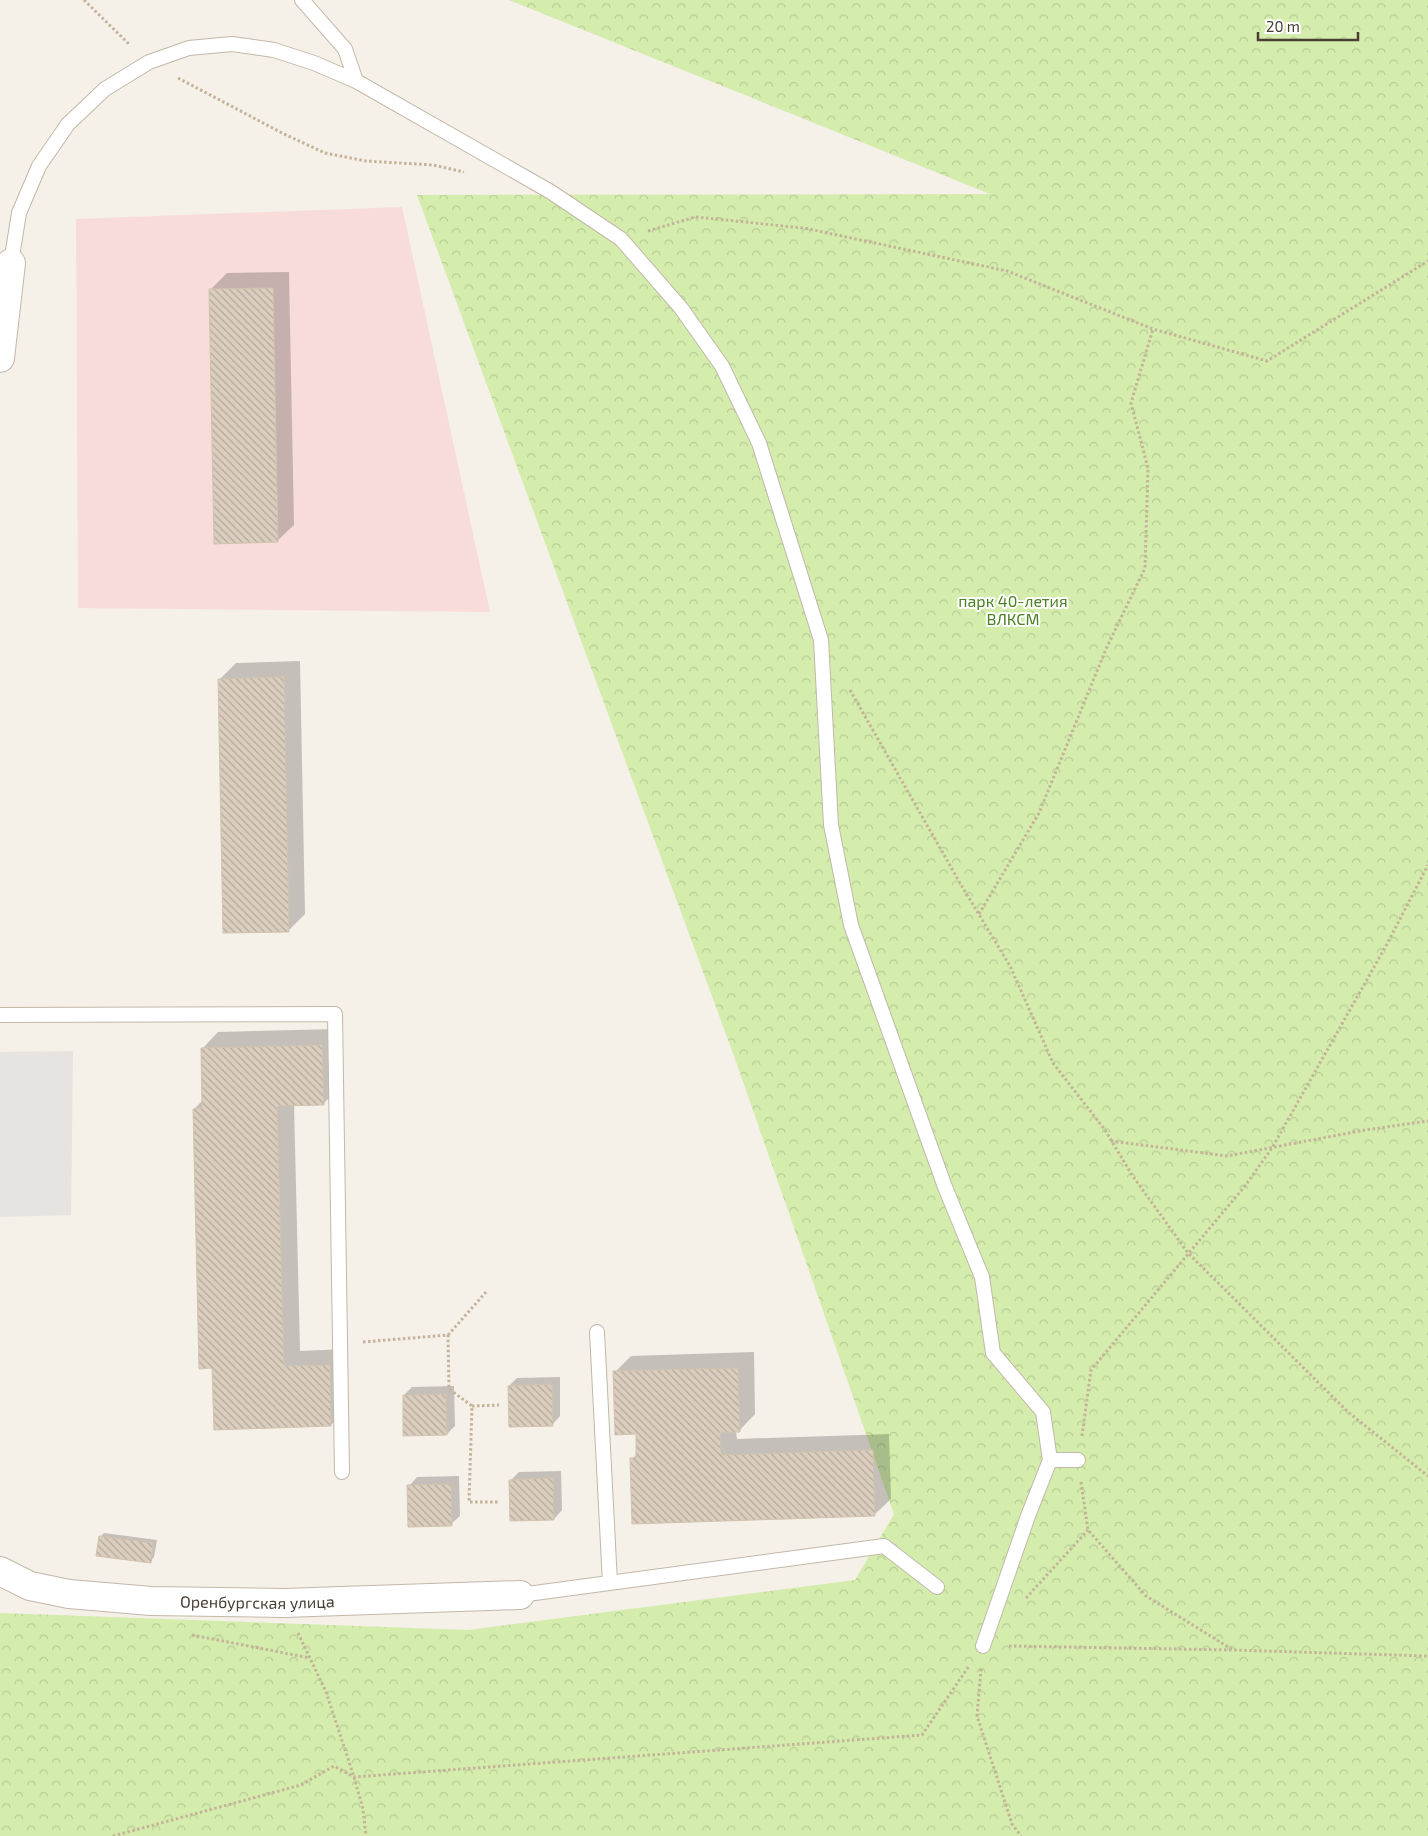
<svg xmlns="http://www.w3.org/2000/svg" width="1428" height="1836" viewBox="0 0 1428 1836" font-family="'Exo 2',sans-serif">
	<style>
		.medical { fill: #f7dcda }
		.forest { fill: url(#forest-crowns) }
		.parking { fill: #e6e3e0 }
		.shadow { fill: #0003 }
		.building { fill: url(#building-back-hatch); stroke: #d3c3ae }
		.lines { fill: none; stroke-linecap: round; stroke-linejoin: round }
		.lane-casing { stroke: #c2b8a9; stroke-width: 16 }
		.street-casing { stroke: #c2b8a9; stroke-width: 30 }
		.path { stroke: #c5b399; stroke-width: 3; stroke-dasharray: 2.5 2.5; stroke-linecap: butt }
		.lane { stroke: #fff; stroke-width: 14 }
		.street { stroke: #fff; stroke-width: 28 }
		.labels { text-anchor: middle; stroke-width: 4; stroke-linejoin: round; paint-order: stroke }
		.park-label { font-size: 16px; fill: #4c8123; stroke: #fff }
		.street-label { font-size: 16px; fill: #494035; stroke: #fff }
	</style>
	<defs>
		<pattern id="forest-crowns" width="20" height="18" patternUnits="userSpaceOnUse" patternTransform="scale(1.25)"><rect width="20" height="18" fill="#d4edad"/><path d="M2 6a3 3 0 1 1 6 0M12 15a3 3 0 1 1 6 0" fill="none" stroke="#b8cc95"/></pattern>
		<pattern id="building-back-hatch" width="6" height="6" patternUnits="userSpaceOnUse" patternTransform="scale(1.25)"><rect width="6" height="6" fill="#dbcebf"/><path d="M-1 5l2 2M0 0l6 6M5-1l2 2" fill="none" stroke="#b4a99c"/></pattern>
	</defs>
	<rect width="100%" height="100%" fill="#f5f0e8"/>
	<path class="medical" d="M402,207L490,612L78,608L76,219Z"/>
	<path class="forest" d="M509,0H1428V1836H0V1613L468,1630L855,1580L894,1514L734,1056L417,195L990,194Z"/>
	<path class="parking" d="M73,1051L71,1215L0,1217V1052Z"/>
	<path class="shadow" d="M289,272L294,525L277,541L210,290L227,273Z
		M300,661L305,914L288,931L220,679L236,663Z
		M338,1029L340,1087L323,1104H294L300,1351L346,1349L347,1409L331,1425L213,1367L194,1109L203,1100L202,1049L218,1032Z
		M754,1352L755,1414L739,1431H736L737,1439L889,1434L891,1499L874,1515L632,1459L638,1453L637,1433L615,1372L631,1356Z
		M560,1377V1416L552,1425L509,1386L517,1378Z
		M454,1386L455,1426L447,1434L404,1395L412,1387Z
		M561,1471L562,1510L554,1519L511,1480L519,1472Z
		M459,1476L460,1516L451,1524L409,1486L417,1477Z
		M104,1533L157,1540L154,1557L151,1561L100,1537Z"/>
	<path class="building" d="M273,288L278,542L214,544L209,289Z
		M284,677L289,932L223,933L218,679Z
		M322,1045L324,1105L277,1106L284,1366L330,1365L331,1426L214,1430L212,1368L199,1369L193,1109L202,1108L201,1048Z
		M738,1368L740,1432H720L721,1455L873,1450L875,1516L632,1524L630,1458H636V1434L615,1435L613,1371Z
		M552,1384L553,1426L509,1427L508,1386Z
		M446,1394L447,1435L403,1436V1395Z
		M553,1478L554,1520L510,1521L509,1480Z
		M451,1484L452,1526L408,1527L407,1485Z
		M99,1536L153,1543L151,1563L96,1556Z"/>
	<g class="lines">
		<g class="lane-casing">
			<path id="lane" d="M302,0L345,49L356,81
				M11,263L19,213L39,166L68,124L105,89L149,62L189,48L232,44L274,50L314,63L356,81L551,192L621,239L681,308L722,366L759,443L821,640L831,825L851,925L945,1187L982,1277L993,1353L1043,1412L1050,1460L1028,1516L983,1646
				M0,1015L335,1014L342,1472
				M597,1332L610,1583
				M1050,1460H1078
				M520,1595L884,1546L937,1587"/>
		</g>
		<g class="street-casing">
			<g id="street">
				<path d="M0,358L11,263"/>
				<path id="s1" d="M0,1571L30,1586L69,1594L151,1601L284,1603L520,1595"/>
			</g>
		</g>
		<path class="path" d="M84,0L130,45
			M178,78L284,134L325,153L366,161L433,165L464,172
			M648,231L695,217L804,228L1007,271L1153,329L1267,361L1428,261
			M850,690L960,883L1010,966L1053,1063L1105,1130L1132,1175L1188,1253L1348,1412L1428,1476
			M979,914L1039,813L1106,649L1145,568L1148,468L1131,403L1153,329
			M1111,1141L1227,1156L1365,1130L1428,1121
			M448,1335L486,1292
			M363,1342L448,1335L449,1389L472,1406L469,1502H500
			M472,1406L499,1405
			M1082,1436L1091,1370L1245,1186L1272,1148L1387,944L1428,865
			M1081,1482L1088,1530L1146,1596L1233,1650L1428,1656
			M1026,1598L1088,1530
			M298,1633L326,1692L354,1777L363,1809L366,1836
			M192,1635L310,1658
			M1009,1646L1232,1650
			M981,1669L977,1716L1012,1824L1021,1836
			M113,1836L301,1785L334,1766L354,1777L922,1735L969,1666"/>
		<use href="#lane" class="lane"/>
		<use href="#street" class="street"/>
	</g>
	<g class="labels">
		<g class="park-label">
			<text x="1013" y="607">парк 40-летия<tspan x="1013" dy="18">ВЛКСМ</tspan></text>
		</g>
		<g class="street-label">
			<text dy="6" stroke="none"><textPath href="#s1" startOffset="262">Оренбургская улица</textPath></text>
		</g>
	</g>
	<path d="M1258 32v8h100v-8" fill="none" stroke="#494035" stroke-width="2.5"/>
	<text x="1266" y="32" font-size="15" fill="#494035" stroke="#ffffff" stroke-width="4" paint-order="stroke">20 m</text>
</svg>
